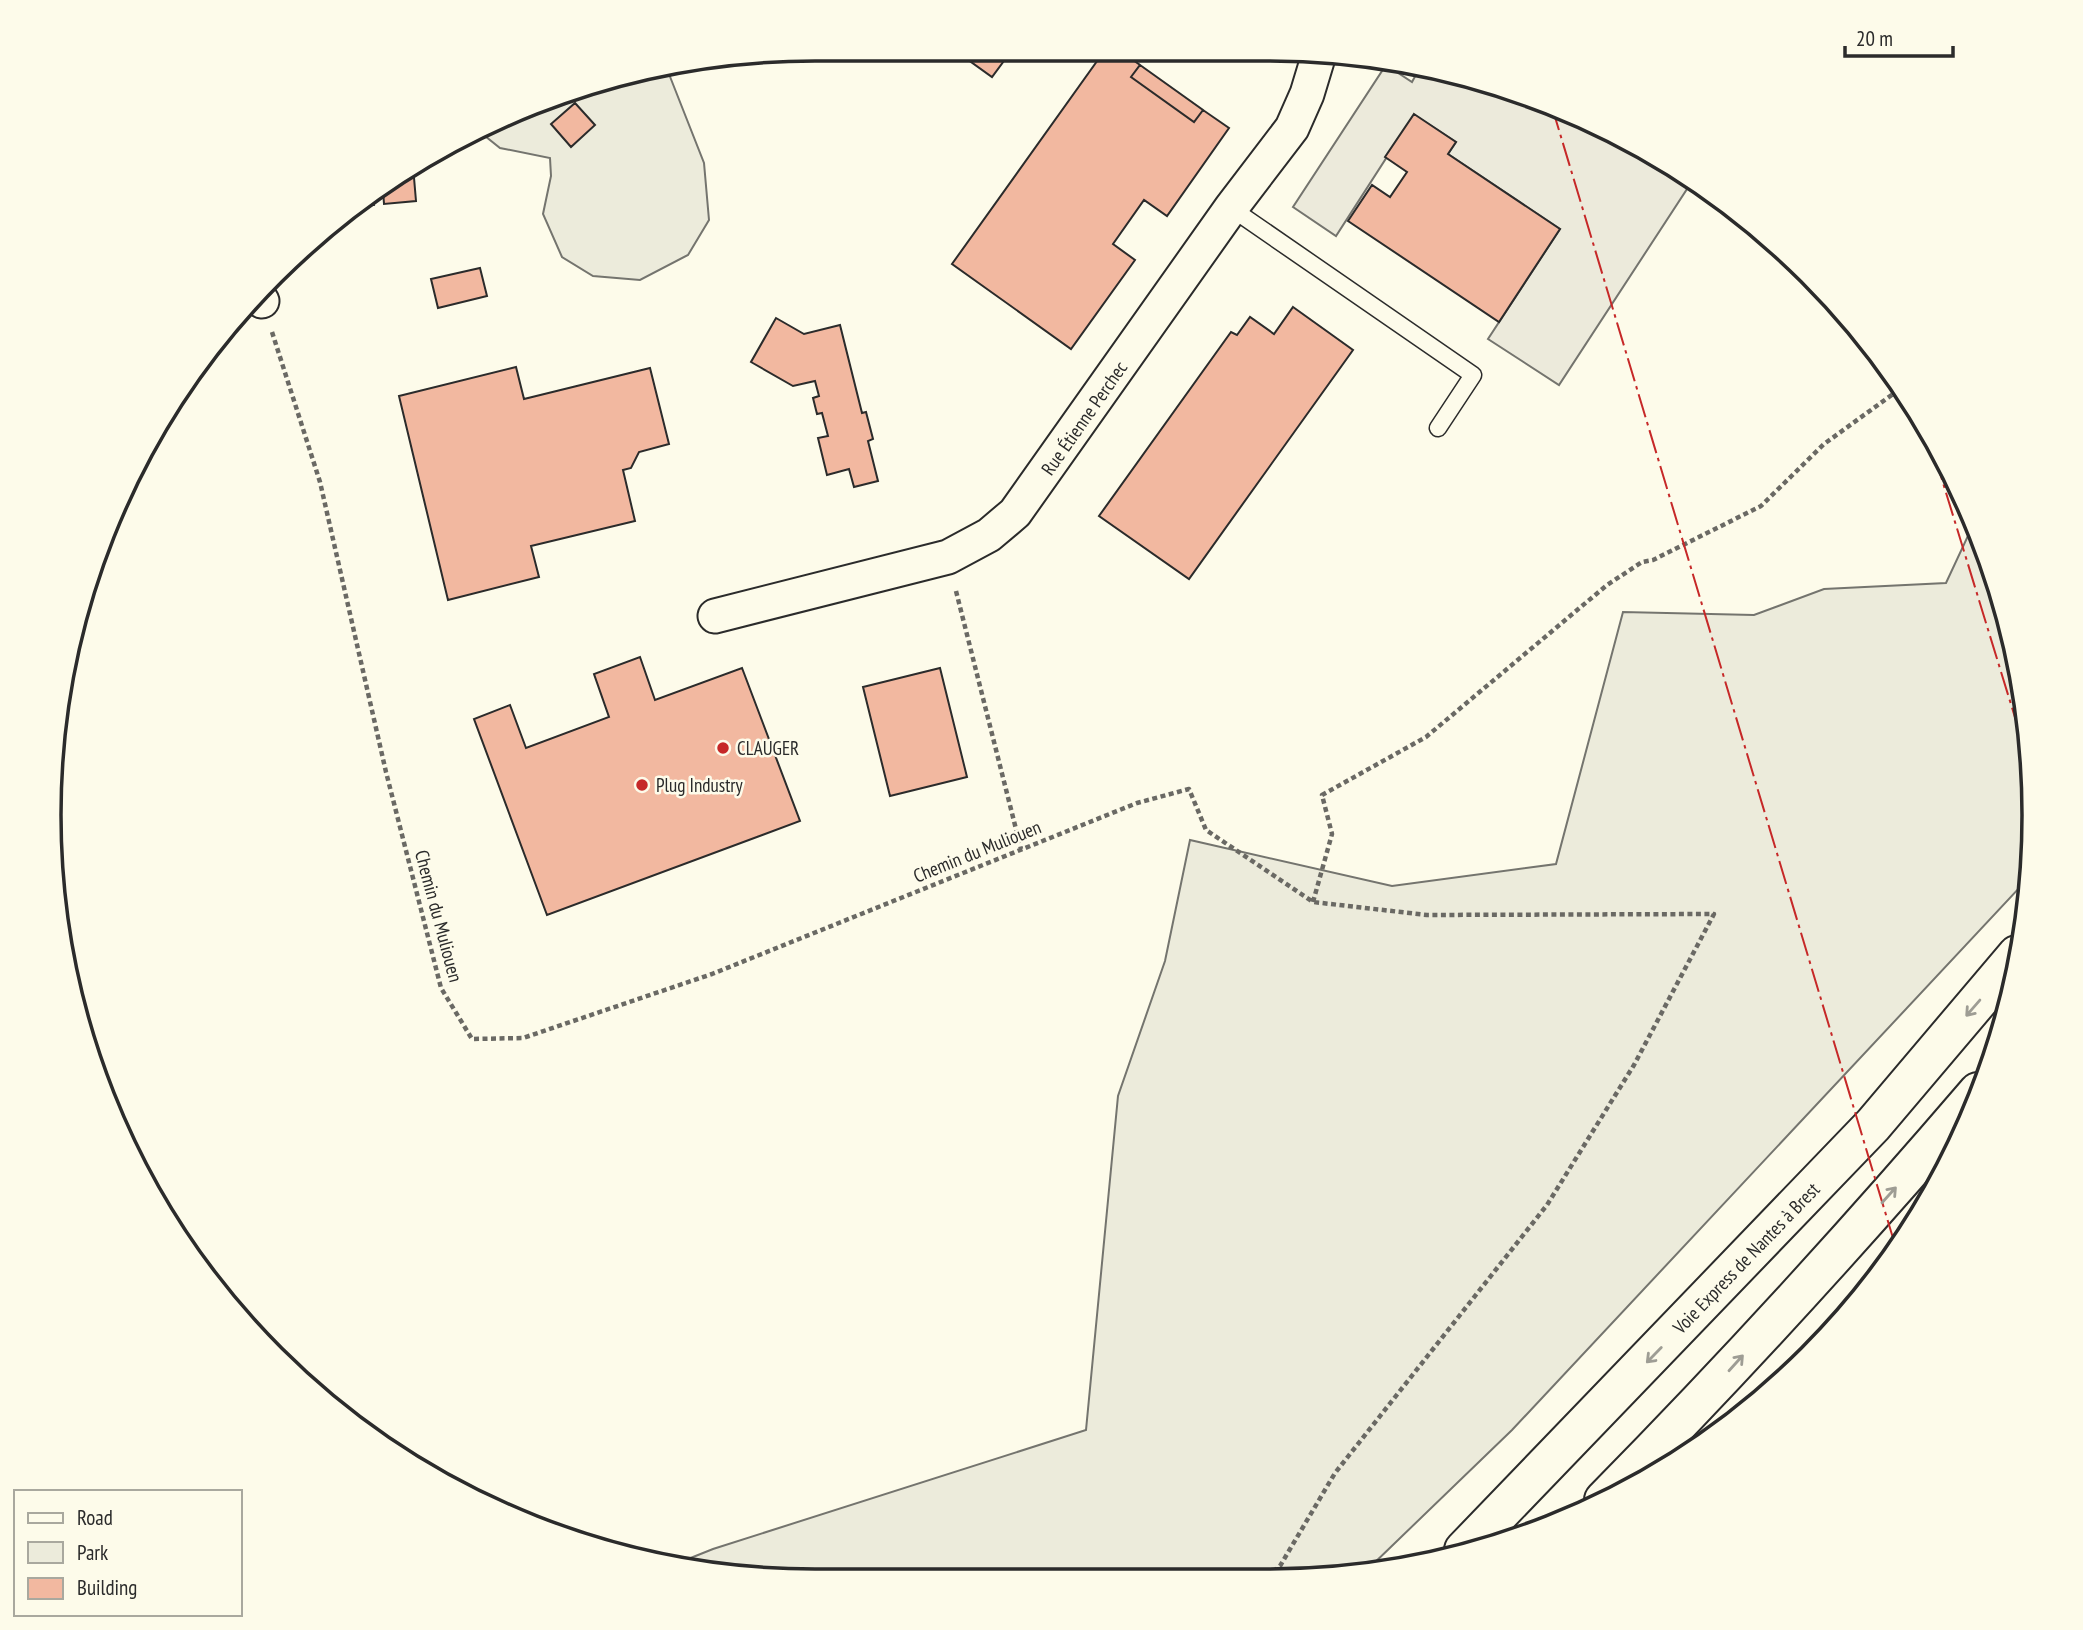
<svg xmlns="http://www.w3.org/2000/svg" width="2083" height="1630" viewBox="0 0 2083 1630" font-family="'PT Sans Narrow',sans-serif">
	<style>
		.green { fill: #ecebdb; stroke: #74746e; stroke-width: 2 }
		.parking { fill: #eceadb; stroke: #74746e; stroke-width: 2 }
		.building { fill: #f2b8a0; stroke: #2b2b2b; stroke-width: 2 }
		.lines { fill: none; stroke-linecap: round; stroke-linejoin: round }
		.lane-casing { stroke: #2b2b2b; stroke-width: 19 }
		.street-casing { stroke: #2b2b2b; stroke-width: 37 }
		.highway-casing { stroke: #2b2b2b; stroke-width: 42 }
		.path { stroke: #6a6964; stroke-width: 4.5; stroke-dasharray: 5 3.5; stroke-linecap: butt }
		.lane { stroke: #fdfbea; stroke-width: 16 }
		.street { stroke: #fdfbea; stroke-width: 33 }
		.highway { stroke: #fdfbea; stroke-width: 38 }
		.power { stroke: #c62828; stroke-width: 2; stroke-dasharray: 24 5 3.5 5; stroke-linecap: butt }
		.oneway { stroke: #9e9d94 }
		.poi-dot { fill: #c62828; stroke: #fdfbea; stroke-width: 2.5 }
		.labels { text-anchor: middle; stroke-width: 5; stroke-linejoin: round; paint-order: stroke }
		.street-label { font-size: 19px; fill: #2b2b2b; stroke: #fdfbea }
		.poi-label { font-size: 19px; fill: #2b2b2b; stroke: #fdfbea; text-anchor: start }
		.rim { fill: none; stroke: #2b2b2b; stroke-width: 3.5 }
	</style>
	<rect width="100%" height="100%" fill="#fdfbea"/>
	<path class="green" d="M667,69L704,163L709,220L688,255L640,280L593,276L562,257L543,214L551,176L550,158L500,148L480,132L616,75Z
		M1973,525L1993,568L2027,715L2031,872L2023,884L1512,1430L1368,1569L1318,1579L815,1581L668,1567L713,1549L1086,1430L1118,1096L1165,961L1190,840L1392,886L1556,864L1623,612L1754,615L1824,589L1946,583Z
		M1888,1262L1876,1281L1773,1391L1763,1398L1761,1395Z"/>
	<path class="parking" d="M1386,65L1412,82L1418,71L1515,90L1651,151L1697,182L1691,183L1559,385L1488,339L1560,229L1448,154L1456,142L1414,115L1336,236L1293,207Z"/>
	<path class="building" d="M953,49L1012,50L992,77Z
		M1105,50H1119L1140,65L1131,77L1194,122L1203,110L1229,128L1167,216L1144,200L1113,244L1135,260L1071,349L952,264Z
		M1140,65L1203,110L1194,122L1131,77Z
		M575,103L595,125L571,147L551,124Z
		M1414,114L1456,142L1448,154L1560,229L1499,322L1348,221L1372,185L1390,197L1407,172L1385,157Z
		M413,166L416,201L384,204L383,190Z
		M373,197L374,205L360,207Z
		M480,268L487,296L438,308L431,279Z
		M1293,307L1353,350L1189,579L1099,516L1231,332L1237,335L1250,317L1274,334Z
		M776,318L804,334L840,325L862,413L866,412L873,439L868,441L878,481L854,487L849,469L827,475L818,438L828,436L822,413L817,414L813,398L819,396L815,381L793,386L751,362Z
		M516,367L524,399L650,368L669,444L639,452L631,468L623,470L635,521L531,546L539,577L448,600L399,396Z
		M640,657L655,700L742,668L800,821L547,915L474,719L510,705L526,748L609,717L594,674Z
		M940,668L967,777L890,796L863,687Z"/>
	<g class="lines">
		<g class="lane-casing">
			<path id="lane" d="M1231,208L1473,375L1438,428"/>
		</g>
		<g class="street-casing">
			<path id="street" d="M257,294L262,301
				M715,616L948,557L989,535L1015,513L1231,208L1292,128L1307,94L1320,51"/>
		</g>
		<g class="highway-casing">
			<path id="highway" d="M1604,1500C1734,1368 1858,1232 1978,1092
				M1464,1550L1873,1125L2017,955"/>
		</g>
		<path class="path" d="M272,332L320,482L386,772L441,988L472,1039L523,1038L712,974L1137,803L1189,789L1206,830L1313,902L1427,915L1714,914L1634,1065L1547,1205L1335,1473L1280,1566L1263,1580
			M956,591L1021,849
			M1313,902L1332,834L1322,795L1426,737L1607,585L1642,562L1653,560L1761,506L1824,444L1900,389"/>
		<use href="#lane" class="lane"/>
		<use href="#street" class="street"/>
		<use href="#highway" class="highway"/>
		<path class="power" d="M1552,107L1896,1248
			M1924,421L2029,763"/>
	</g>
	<defs><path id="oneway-shaft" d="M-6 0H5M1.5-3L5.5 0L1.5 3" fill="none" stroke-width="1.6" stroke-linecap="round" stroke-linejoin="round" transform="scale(1.75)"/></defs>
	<g class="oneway">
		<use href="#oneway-shaft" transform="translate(1973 1008) rotate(131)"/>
		<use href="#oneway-shaft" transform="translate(1889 1195) rotate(-48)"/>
		<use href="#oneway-shaft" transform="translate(1654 1355) rotate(134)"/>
		<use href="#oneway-shaft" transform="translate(1736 1363) rotate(-48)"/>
	</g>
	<g class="poi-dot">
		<circle cx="723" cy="748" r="7"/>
		<circle cx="642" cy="785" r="7"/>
	</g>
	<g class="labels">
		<g class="street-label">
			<text transform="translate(1084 418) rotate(-55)" y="7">Rue Étienne Perchec</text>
			<text transform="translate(977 851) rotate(-22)" y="7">Chemin du Muliouen</text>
			<text transform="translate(439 916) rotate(75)" y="7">Chemin du Muliouen</text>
			<text transform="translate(1746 1258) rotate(-46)" y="7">Voie Express de Nantes à Brest</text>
		</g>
		<g class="poi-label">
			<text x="737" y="755">CLAUGER</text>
			<text x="656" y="792">Plug Industry</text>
		</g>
	</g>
	<path d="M0 0H2083V1630H0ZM815 61H1268A754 754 0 0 1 2022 815V815A754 754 0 0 1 1268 1569H815A754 754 0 0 1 61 815V815A754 754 0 0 1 815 61Z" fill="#fdfbea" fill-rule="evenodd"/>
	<path class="rim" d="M815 61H1268A754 754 0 0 1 2022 815V815A754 754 0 0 1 1268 1569H815A754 754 0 0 1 61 815V815A754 754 0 0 1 815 61Z"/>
	<rect x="14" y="1490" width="228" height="126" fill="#fdfbea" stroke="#a9a89e" stroke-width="2"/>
	<rect x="28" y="1513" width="35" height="10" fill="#fdfbea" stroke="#a9a89e" stroke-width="2"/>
	<text x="77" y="1525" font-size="21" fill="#2b2b2b">Road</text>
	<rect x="28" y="1542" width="35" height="21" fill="#ecebdb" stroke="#a9a89e" stroke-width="2"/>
	<text x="77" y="1560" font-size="21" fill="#2b2b2b">Park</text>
	<rect x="28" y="1578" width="35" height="21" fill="#f2b8a0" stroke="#a9a89e" stroke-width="2"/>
	<text x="77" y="1595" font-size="21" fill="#2b2b2b">Building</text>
	<path d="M1845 46v10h108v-10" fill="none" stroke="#2b2b2b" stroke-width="3.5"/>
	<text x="1856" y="46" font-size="21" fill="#2b2b2b" stroke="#fdfbea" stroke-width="5" paint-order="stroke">20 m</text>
</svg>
